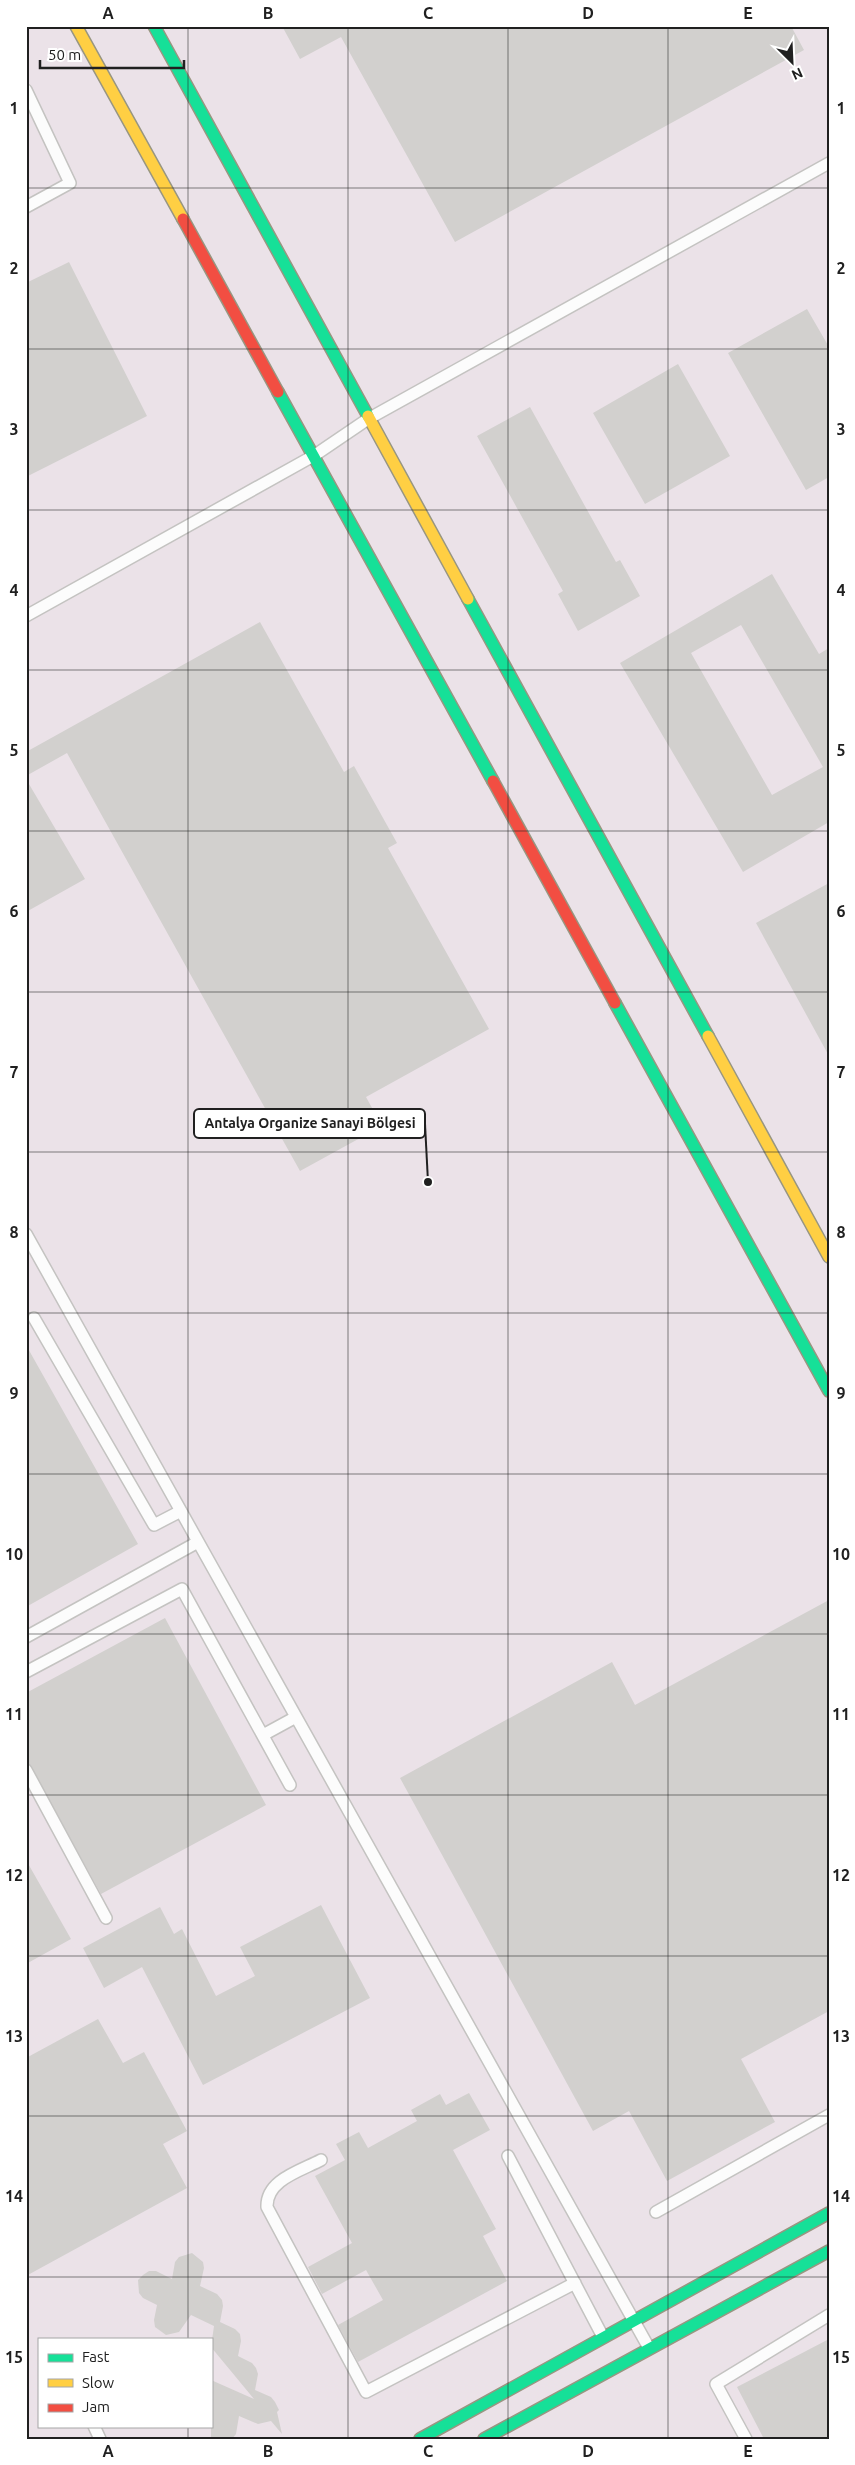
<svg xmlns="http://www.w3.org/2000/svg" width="855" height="2465" viewBox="0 0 855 2465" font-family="Ubuntu,sans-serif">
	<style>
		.industrial { fill: #ebe2e8; fill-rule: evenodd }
		.building { fill: #d2d0ce; fill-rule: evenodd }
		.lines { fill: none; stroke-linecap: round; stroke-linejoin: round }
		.lane-casing { stroke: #c4c3c1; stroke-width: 14 }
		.fast-casing { stroke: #989681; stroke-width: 14 }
		.slow-casing { stroke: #989681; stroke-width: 14 }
		.jam-casing { stroke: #989681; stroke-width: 14 }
		.lane { stroke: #fcfcfc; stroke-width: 11 }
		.fast { stroke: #16e098; stroke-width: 11 }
		.slow { stroke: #ffcf43; stroke-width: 11 }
		.jam { stroke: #f24e42; stroke-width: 11 }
		.grid { fill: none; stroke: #202020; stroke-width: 1; stroke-opacity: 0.55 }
		.leader { fill: none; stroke: #202020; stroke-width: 2 }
		.callout-dot { fill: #202020; stroke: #fff; stroke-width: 2 }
		.callout { fill: #fff; stroke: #202020; stroke-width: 2 }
		.callout-label { font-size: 14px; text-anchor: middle; font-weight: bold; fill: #202020 }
		.neatline { fill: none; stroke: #202020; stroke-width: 2 }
		.grid-label { font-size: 16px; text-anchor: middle; font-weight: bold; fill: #202020 }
	</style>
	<rect width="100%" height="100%" fill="#eeece9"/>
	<path class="industrial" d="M26,26H829V2439H26ZM39,2339H211V2426H39Z"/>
	<path class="building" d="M282,26H791L804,50L455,242L341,37L300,59Z
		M69,262L147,416L26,477V283Z
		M807,309L829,347V477L806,490L728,353Z
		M678,364L730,456L645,504L593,413Z
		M530,407L616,562L620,560L640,596L578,631L558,594L563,591L477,436Z
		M772,574L819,654L829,648V822L743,872L620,663ZM741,625L823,767L772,795L691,653Z
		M260,622L344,772L354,766L397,843L388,848L489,1029L366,1097L382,1126L300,1171L67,753L26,776V752Z
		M26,779L85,879L26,912Z
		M829,883V1056L756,923Z
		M26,1345L138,1544L26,1607Z
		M829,1600V2011L741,2059L775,2122L667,2181L629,2111L593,2131L400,1778L612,1662L635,1705Z
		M165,1618L266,1805L101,1894L26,1758V1693Z
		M26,1860L71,1939L26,1964Z
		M321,1905L370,1998L203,2085L142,1967L104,1988L83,1948L160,1907L174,1934L182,1929L216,1996L255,1976L240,1947Z
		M98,2019L123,2063L144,2052L187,2131L163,2144L187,2188L26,2276V2058Z
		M469,2093L490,2130L453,2150L496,2229L483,2236L507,2281L358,2362L338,2325L383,2300L366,2270L322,2294L308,2267L352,2243L315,2176L345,2160L336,2144L359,2132L368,2148L417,2121L411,2110L440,2094L446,2105Z
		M192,2253L203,2262L204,2268L200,2286L217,2294L222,2300L223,2306L220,2322L235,2329L240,2334L241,2341L238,2356L252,2363L256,2368L258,2374L255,2390L271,2397L275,2402L279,2410L277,2412L282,2434L271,2421L258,2424L239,2416L236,2434L232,2439H211V2380L254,2399L211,2347L214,2326L191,2315L179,2332L166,2335L155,2327L154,2320L157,2305L143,2298L139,2293L138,2280L143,2275L149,2271H156L172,2279L175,2262L179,2257Z
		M829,2339V2439H764L737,2387Z"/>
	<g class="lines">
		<g class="lane-casing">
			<path id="lane" d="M26,90L70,183L26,207
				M26,616L315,455L368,419L829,163
				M26,1234L649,2348
				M34,1318L154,1525L181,1511
				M26,1637L198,1542
				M26,1672L182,1589L290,1785
				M263,1735L296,1717
				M26,1770L106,1918
				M508,2156L603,2337
				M321,2160C300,2171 266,2180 267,2207L366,2392L575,2283
				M656,2212L829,2115
				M94,2426L100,2439
				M746,2439L716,2384L829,2315"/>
		</g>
		<g class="fast-casing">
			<path id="fast" d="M154,26L368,416
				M278,392L493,781
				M468,599L708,1036
				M615,1003L829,1391
				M420,2439L829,2213
				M484,2439L829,2251"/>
		</g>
		<g class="slow-casing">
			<path id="slow" d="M76,26L183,219
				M368,416L468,599
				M708,1036L829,1257"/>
		</g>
		<g class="jam-casing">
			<path id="jam" d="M183,219L278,392
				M493,781L615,1003"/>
		</g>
		<use href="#lane" class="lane"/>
		<use href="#fast" class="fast"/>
		<use href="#slow" class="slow"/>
		<use href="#jam" class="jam"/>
	</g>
	<path class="grid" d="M188,26V2339M348,26V2439M508,26V2439M668,26V2439M26,188H829M26,349H829M26,510H829M26,670H829M26,831H829M26,992H829M26,1152H829M26,1313H829M26,1474H829M26,1634H829M26,1795H829M26,1956H829M26,2116H829M26,2277H829M188,2426V2439"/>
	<path class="leader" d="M428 1182L425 1124"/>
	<circle class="callout-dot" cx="428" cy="1182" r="5"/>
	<rect class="callout" x="194" y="1109" width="231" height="29" rx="5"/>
	<g class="callout-label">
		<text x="310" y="1128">Antalya Organize Sanayi Bölgesi</text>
	</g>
	<rect width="855" height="2465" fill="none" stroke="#ffffff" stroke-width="55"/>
	<rect x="38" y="2338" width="175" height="90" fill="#ffffff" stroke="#a6a6a6"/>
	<rect x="48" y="2354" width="25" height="8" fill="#16e098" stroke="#a6a6a6"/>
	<text x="82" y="2362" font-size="15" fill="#202020">Fast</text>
	<rect x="48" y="2379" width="25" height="8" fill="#ffcf43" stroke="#a6a6a6"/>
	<text x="82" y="2388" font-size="15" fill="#202020">Slow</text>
	<rect x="48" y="2404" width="25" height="8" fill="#f24e42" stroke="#a6a6a6"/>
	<text x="82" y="2412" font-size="15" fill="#202020">Jam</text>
	<g transform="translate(792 62) rotate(156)" stroke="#ffffff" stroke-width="4" paint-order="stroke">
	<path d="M0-4L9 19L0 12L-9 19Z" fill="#202020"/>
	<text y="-8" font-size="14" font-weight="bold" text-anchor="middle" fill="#202020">N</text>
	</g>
	<path d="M40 60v8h144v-8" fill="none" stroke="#202020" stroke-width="2.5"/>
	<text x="48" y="60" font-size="15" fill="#202020" stroke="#ffffff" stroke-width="4" paint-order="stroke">50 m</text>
	<rect x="28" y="28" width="800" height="2410" class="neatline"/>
	<g class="grid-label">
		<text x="108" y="19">A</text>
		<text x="268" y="19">B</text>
		<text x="428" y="19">C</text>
		<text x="588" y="19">D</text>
		<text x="748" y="19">E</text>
		<text x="14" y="114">1</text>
		<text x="841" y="114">1</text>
		<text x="14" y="274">2</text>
		<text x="841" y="274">2</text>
		<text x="14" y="435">3</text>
		<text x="841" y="435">3</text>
		<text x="14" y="596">4</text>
		<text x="841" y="596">4</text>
		<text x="14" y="756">5</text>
		<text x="841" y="756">5</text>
		<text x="14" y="917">6</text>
		<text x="841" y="917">6</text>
		<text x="14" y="1078">7</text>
		<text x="841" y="1078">7</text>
		<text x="14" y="1238">8</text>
		<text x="841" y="1238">8</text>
		<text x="14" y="1399">9</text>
		<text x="841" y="1399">9</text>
		<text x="14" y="1560">10</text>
		<text x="841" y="1560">10</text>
		<text x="14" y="1720">11</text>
		<text x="841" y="1720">11</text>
		<text x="14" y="1881">12</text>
		<text x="841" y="1881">12</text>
		<text x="14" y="2042">13</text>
		<text x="841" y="2042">13</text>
		<text x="14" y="2202">14</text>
		<text x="841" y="2202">14</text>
		<text x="14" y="2363">15</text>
		<text x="841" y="2363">15</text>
		<text x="108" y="2457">A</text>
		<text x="268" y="2457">B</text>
		<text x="428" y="2457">C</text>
		<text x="588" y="2457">D</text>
		<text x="748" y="2457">E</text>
	</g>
</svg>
